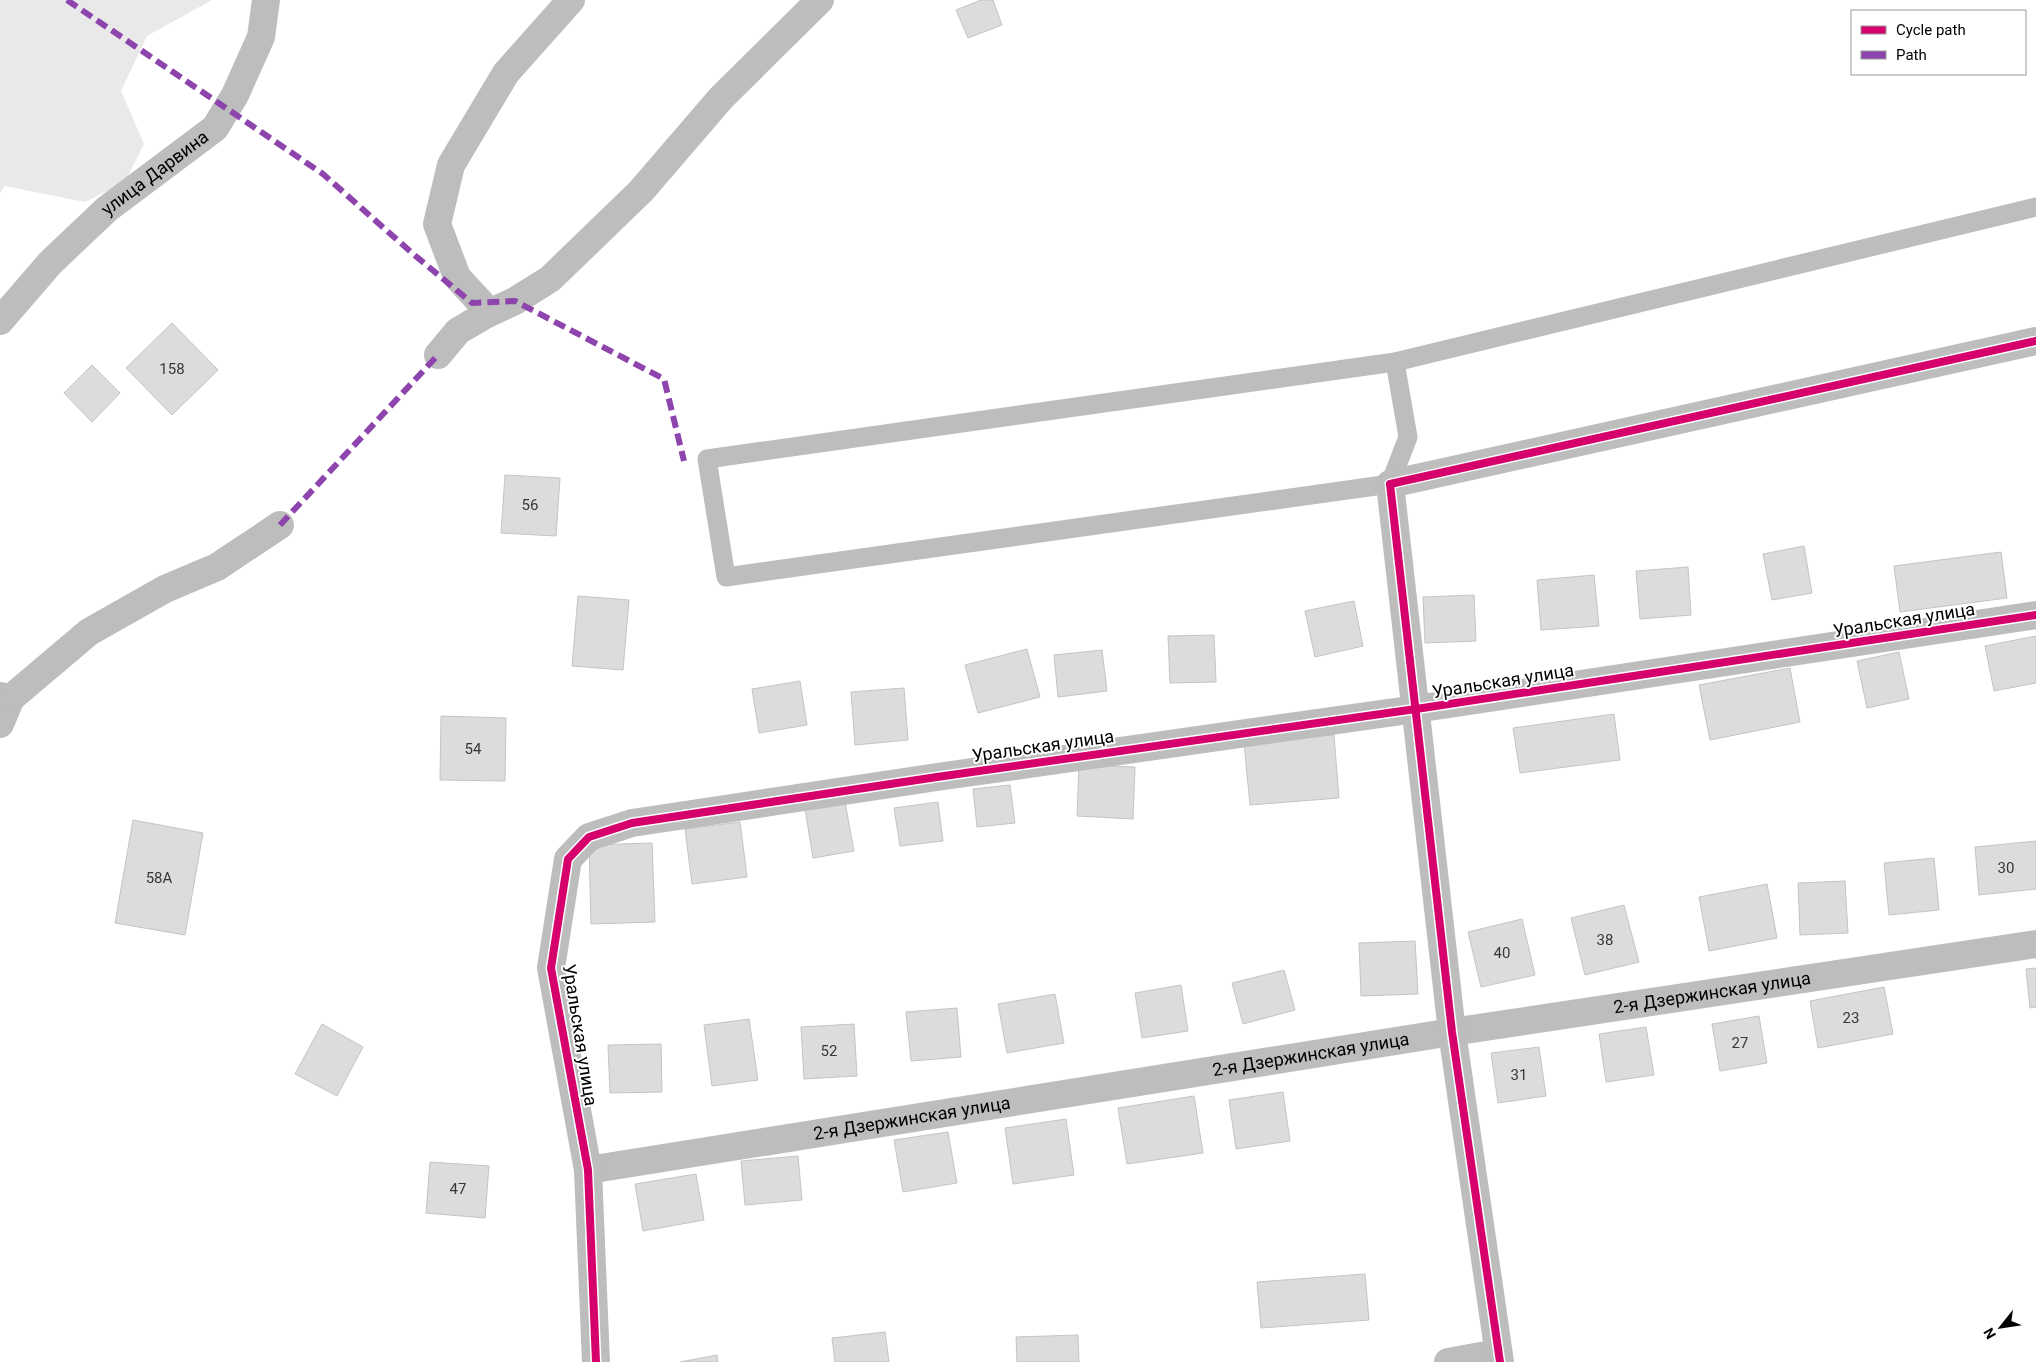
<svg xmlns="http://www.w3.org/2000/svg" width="2036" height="1362" viewBox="0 0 2036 1362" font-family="Roboto,sans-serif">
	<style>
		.green { fill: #e9e9e9 }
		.building { fill: #dcdcdc; stroke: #c4c4c4 }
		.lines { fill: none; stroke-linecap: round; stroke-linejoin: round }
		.lane { stroke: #bdbdbd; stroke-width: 19 }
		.street { stroke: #bdbdbd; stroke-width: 28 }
		.quiet { stroke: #8e44ad; stroke-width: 6; stroke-dasharray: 12 6; stroke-linecap: butt }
		.cycleway-casing { stroke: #fff; stroke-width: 11 }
		.cycleway { stroke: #d6006c; stroke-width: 8 }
		.labels { text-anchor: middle; stroke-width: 4; stroke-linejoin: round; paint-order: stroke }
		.number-label { font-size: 15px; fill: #373737 }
		.street-label { font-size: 18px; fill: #000; stroke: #fff }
	</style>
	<rect width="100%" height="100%" fill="#fff"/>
	<path class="green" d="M0,0H212L147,36L121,91L144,144L125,182L85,202L5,186L0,193Z"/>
	<path class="building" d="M981,0H993L1002,25L968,38L956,10Z
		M172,323L218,370L172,415L126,368Z
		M92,365L120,393L92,422L64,393Z
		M505,475L560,478L556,536L501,533Z
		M1804,546L1812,593L1772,600L1763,554Z
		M2001,552L2007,598L1900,612L1894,566Z
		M1688,567L1691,615L1640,619L1636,571Z
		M1594,575L1599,626L1541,630L1537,580Z
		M1474,595L1476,641L1425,643L1423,597Z
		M578,596L629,600L623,670L572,666Z
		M1354,601L1363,646L1315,657L1305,611Z
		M1214,635L1216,682L1170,683L1168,636Z
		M2036,636V683L1994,691L1985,646Z
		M1027,649L1040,697L978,713L965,665Z
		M1102,650L1107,691L1058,697L1054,655Z
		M1899,652L1909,699L1867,708L1857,661Z
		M1790,668L1800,722L1710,740L1699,685Z
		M800,681L807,725L759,733L752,689Z
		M904,688L908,740L855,745L851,692Z
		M1614,714L1620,760L1520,773L1513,728Z
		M441,716L506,718L505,781L440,780Z
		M1334,735L1339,798L1250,805L1244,743Z
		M1079,765L1135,767L1133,819L1077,816Z
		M1010,785L1015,823L977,827L973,789Z
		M845,802L854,851L813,858L805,809Z
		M938,802L943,841L900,846L894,808Z
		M133,820L203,833L185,935L115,923Z
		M740,822L747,877L692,884L685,829Z
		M2036,841V889L1979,895L1975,847Z
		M652,843L655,922L591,924L589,845Z
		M1934,858L1939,910L1889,915L1884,863Z
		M1845,881L1848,933L1800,935L1798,883Z
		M1767,884L1777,938L1709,951L1699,897Z
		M1624,905L1639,962L1585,975L1571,918Z
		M1522,919L1535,975L1481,987L1468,932Z
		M1415,941L1418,994L1361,996L1359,943Z
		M2036,968V1007L2030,1008L2026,969Z
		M1284,970L1295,1010L1243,1024L1232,983Z
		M1181,985L1188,1031L1142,1038L1135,993Z
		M1884,987L1893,1034L1818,1048L1810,1001Z
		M1055,994L1064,1043L1007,1053L998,1004Z
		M957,1008L961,1057L911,1061L906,1012Z
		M1759,1016L1767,1063L1720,1071L1712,1024Z
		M749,1019L758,1080L712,1086L704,1025Z
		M322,1024L363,1047L337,1096L295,1074Z
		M854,1024L857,1076L804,1079L801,1027Z
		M1646,1027L1654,1075L1606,1082L1599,1034Z
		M661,1044L662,1092L610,1093L608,1045Z
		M1539,1047L1546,1096L1498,1103L1491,1053Z
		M1283,1092L1290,1141L1236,1149L1229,1100Z
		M1194,1096L1203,1153L1127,1164L1118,1108Z
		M1066,1119L1074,1175L1013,1184L1005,1128Z
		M948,1132L957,1183L903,1192L894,1140Z
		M798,1156L802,1200L745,1205L741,1161Z
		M430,1162L489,1166L485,1218L426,1213Z
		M696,1174L704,1220L643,1231L635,1184Z
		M1365,1274L1369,1320L1261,1328L1257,1282Z
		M885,1332L889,1362H835L832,1338Z
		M1078,1335L1079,1362H1017L1016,1337Z
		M717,1355L718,1362H680Z"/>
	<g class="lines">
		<path class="lane" d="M1395,362L1408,437L1390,484L726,577L707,459L1395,362L2036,207"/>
		<g class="street">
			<path d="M487,314L481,303L457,277L437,224L451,165L506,73L571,0"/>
			<path id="s1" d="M0,321L50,263L107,209L215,128L235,95L261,37L266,0"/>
			<path d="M438,355L458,331L487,314L515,301L550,279L641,191L721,98L820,0"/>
			<path d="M0,696L11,698L0,724"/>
			<path d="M11,698L89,632L165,589L217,567L280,525"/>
			<path id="s2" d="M588,1170L1452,1032L2036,944"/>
			<path d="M596,1362L588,1170L551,968L568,859L589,837L632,823L937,777L1416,709L2036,615"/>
			<path d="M1448,1362L1497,1353"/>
			<path d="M1500,1362L1452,1032L1390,484L2036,341"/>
		</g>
		<path class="quiet" d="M67,0L323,174L412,253L472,303L515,301L664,379L684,461
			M280,525L438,355"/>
		<g class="cycleway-casing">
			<path id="cycleway" d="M596,1362L588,1170L551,968L568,859L589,837L632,823L937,777L1416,709L2036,615
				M1500,1362L1452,1032L1390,484L2036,341"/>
		</g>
		<use href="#cycleway" class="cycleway"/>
	</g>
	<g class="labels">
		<g class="number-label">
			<text x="172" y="374">158</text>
			<text x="530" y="510">56</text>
			<text x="473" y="754">54</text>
			<text x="2006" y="873">30</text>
			<text x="159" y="883">58А</text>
			<text x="1605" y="945">38</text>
			<text x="1502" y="958">40</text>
			<text x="1851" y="1023">23</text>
			<text x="1740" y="1048">27</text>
			<text x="829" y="1056">52</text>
			<text x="1519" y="1080">31</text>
			<text x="458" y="1194">47</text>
		</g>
		<g class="street-label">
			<text dy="6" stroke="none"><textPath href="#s1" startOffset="215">улица Дарвина</textPath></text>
			<text transform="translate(1904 620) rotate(-9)" y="6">Уральская улица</text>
			<text transform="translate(1503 681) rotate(-9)" y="6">Уральская улица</text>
			<text transform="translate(1043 746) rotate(-8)" y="6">Уральская улица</text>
			<text dy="6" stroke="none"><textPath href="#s2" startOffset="1138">2-я Дзержинская улица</textPath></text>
			<text transform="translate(580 1035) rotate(81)" y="6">Уральская улица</text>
			<text dy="6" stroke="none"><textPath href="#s2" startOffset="732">2-я Дзержинская улица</textPath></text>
			<text dy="6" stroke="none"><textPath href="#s2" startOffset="328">2-я Дзержинская улица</textPath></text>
		</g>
	</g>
	<rect x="1851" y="10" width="175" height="65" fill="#ffffff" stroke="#999999"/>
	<rect x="1861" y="26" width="25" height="8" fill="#d6006c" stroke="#999999"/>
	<text x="1896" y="35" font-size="15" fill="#000000">Cycle path</text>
	<rect x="1861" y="51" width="25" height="8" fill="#8e44ad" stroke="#999999"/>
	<text x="1896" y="60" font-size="15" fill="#000000">Path</text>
	<g transform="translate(2001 1327) rotate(240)" stroke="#ffffff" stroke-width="4" paint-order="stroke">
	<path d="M0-4L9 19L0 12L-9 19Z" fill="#000000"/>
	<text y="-8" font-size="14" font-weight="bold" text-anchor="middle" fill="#000000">N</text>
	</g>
</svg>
